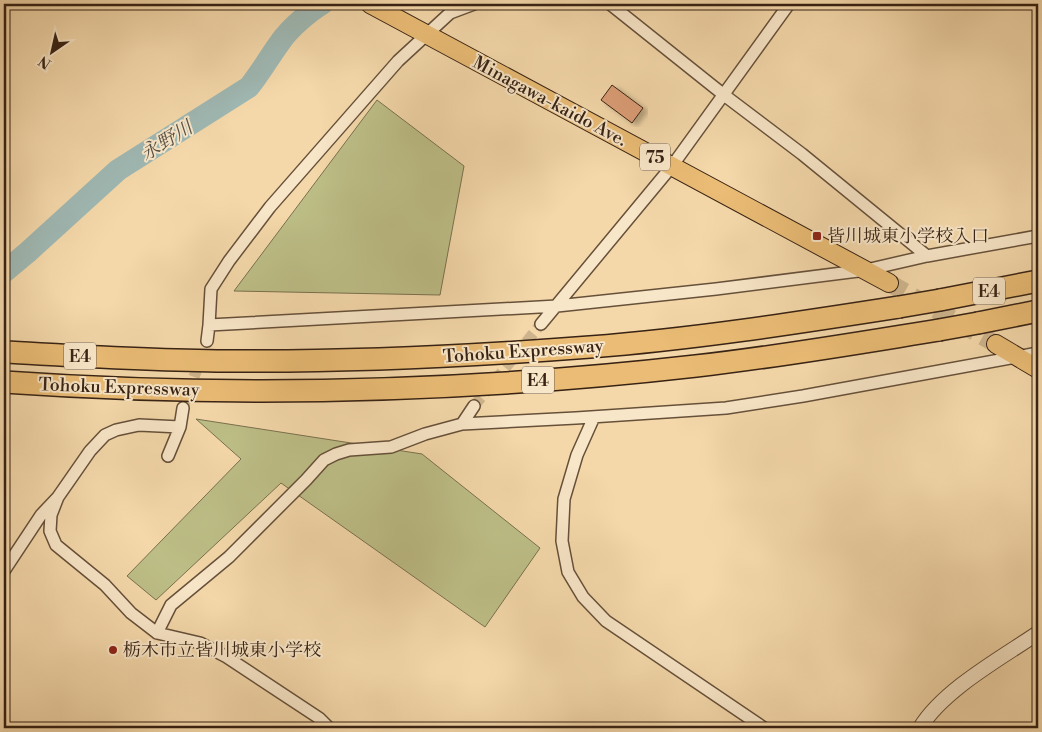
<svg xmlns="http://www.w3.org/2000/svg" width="1042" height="732" viewBox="0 0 1042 732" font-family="'Libre Bodoni','Noto Serif JP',serif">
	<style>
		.green { fill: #bdbe87; stroke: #7a704e }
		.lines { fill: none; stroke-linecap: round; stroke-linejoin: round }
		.river { stroke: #9fb8b3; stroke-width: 22 }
		.building { fill: #dd9e77; stroke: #372214; filter: url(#shadow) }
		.minor-tunnel { stroke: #ceb48c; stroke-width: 11; stroke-dasharray: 11 5.5; stroke-linecap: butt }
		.primary-tunnel { stroke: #ceb48c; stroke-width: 18; stroke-dasharray: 18 9; stroke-linecap: butt }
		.minor-casing { stroke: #66503a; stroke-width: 14 }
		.tertiary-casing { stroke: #66503a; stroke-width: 16 }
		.primary-casing { stroke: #372214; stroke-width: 20 }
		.motorway-casing { stroke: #372214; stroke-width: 24 }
		.minor { stroke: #f8e6c8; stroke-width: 11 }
		.tertiary { stroke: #f8e6c8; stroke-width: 14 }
		.primary { stroke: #eabc75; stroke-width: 18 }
		.motorway { stroke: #eabc75; stroke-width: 21 }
		.motorway-bridge-casing { stroke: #372214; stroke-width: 24; stroke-linecap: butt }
		.motorway-bridge { stroke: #eabc75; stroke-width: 21 }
		.poi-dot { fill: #8f2418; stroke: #f8e6c8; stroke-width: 2 }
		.labels { text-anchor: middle; stroke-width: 4; stroke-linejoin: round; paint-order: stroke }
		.shield { fill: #f8e6c8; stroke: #715d4a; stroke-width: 1 }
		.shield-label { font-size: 16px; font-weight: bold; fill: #372214 }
		.street-label { font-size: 18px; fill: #372214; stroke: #f8e6c8 }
		.poi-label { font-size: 18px; fill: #372214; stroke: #f8e6c8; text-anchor: start }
		.water-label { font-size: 19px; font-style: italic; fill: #564f44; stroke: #f8e6c8 }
	</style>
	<defs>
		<filter id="shadow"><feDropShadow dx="5" dy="3" stdDeviation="2.5" flood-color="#0004"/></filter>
	</defs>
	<rect width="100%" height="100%" fill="#f4d8aa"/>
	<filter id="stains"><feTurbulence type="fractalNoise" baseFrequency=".004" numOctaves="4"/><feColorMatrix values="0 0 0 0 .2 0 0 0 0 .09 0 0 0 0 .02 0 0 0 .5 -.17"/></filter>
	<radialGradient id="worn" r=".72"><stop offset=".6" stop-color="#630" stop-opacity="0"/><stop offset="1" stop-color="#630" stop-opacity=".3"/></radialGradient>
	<path class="green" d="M377,100L464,166L440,295L234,291Z
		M196,419L422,454L540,548L485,627L281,483L156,600L127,576L241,459Z"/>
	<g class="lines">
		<path class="river" d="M4,272L28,252L118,170L249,87C261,72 270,56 281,41C290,28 309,12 322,4"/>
	</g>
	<path class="building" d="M612,85L643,108L632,123L601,100Z"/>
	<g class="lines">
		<path class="minor-tunnel" d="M474,406L541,324
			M183,408L207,341"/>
		<path class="primary-tunnel" d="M889,283L996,344"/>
		<g class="minor-casing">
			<path id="minor" d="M610,4L724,95L802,154L927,256
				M541,324L672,166L789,4
				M209,325L211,289L229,261L270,207L398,61L450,13L474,4
				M207,341L209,325L557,306L716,289L866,270L927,256L1038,236
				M594,417L577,455L564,499L562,541L568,572L583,597L606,621L764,728
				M462,424L474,406
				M168,456L180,427
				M58,497L51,515L50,531L56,545L105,585L131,613L157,633L200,643L225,656L319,718L329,728
				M4,571L41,515L58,497L90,451L105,435L116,430L139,425L180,427L183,408
				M157,633L171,605L229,557L306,480L324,460L336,454L349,450L391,447L425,434L462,424L576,418L726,408L803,396L1038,353"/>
		</g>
		<g class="tertiary-casing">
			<path id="tertiary" d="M920,728C943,690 1001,658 1038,633"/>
		</g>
		<g class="primary-casing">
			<path id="primary" d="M370,4L889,283
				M996,344L1038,369"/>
		</g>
		<g class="motorway-casing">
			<path id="motorway" d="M940,300L1038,281
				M978,323L1038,311
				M4,352C80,356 157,361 234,361C353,362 472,356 590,347C694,339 796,323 899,307
				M4,382C234,398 467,392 696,366C777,357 858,343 939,330"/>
		</g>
		<use href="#minor" class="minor"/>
		<use href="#tertiary" class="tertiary"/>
		<use href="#primary" class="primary"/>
		<use href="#motorway" class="motorway"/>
		<g class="motorway-bridge-casing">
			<path id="motorway-bridge" d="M899,307L940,300
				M939,330L978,323"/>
		</g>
		<use href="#motorway-bridge" class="motorway-bridge"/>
	</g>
	<g class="poi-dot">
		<rect x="812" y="231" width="10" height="10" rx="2.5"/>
		<circle cx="113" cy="650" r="5"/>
	</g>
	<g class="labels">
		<g class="shield">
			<rect x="640" y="143.5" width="30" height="27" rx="4"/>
			<rect x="973" y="277.5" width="32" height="27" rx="4"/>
			<rect x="64" y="342.5" width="32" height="27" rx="4"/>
			<rect x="522" y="366.5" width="32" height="27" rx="4"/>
		</g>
		<g class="shield-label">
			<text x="655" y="163">75</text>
			<text x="989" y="297">E4</text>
			<text x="80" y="362">E4</text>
			<text x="538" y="386">E4</text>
		</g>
		<g class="street-label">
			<text transform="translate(550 101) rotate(28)" y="6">Minagawa-kaido Ave.</text>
			<text transform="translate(523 351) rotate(-4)" y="6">Tohoku Expressway</text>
			<text transform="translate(119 387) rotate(2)" y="6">Tohoku Expressway</text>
		</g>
		<g class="poi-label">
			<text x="827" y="242">皆川城東小学校入口</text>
			<text x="123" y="656">栃木市立皆川城東小学校</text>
		</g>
		<g class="water-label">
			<text transform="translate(166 140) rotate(-32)" y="7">永野川</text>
		</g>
	</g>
	<rect width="1042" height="732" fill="none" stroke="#f4d8aa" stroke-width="20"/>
	<rect x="5" y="5" width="1032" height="722" fill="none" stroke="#372214" stroke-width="2.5"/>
	<rect x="10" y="10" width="1022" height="712" fill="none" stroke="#372214"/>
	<g transform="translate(52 52) rotate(214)" stroke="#f8e6c8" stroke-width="4" paint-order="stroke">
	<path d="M0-4L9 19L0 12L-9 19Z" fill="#372214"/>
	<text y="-8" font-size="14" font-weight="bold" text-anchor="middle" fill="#372214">N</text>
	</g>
	<rect width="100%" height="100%" filter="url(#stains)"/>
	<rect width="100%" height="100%" fill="url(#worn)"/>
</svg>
